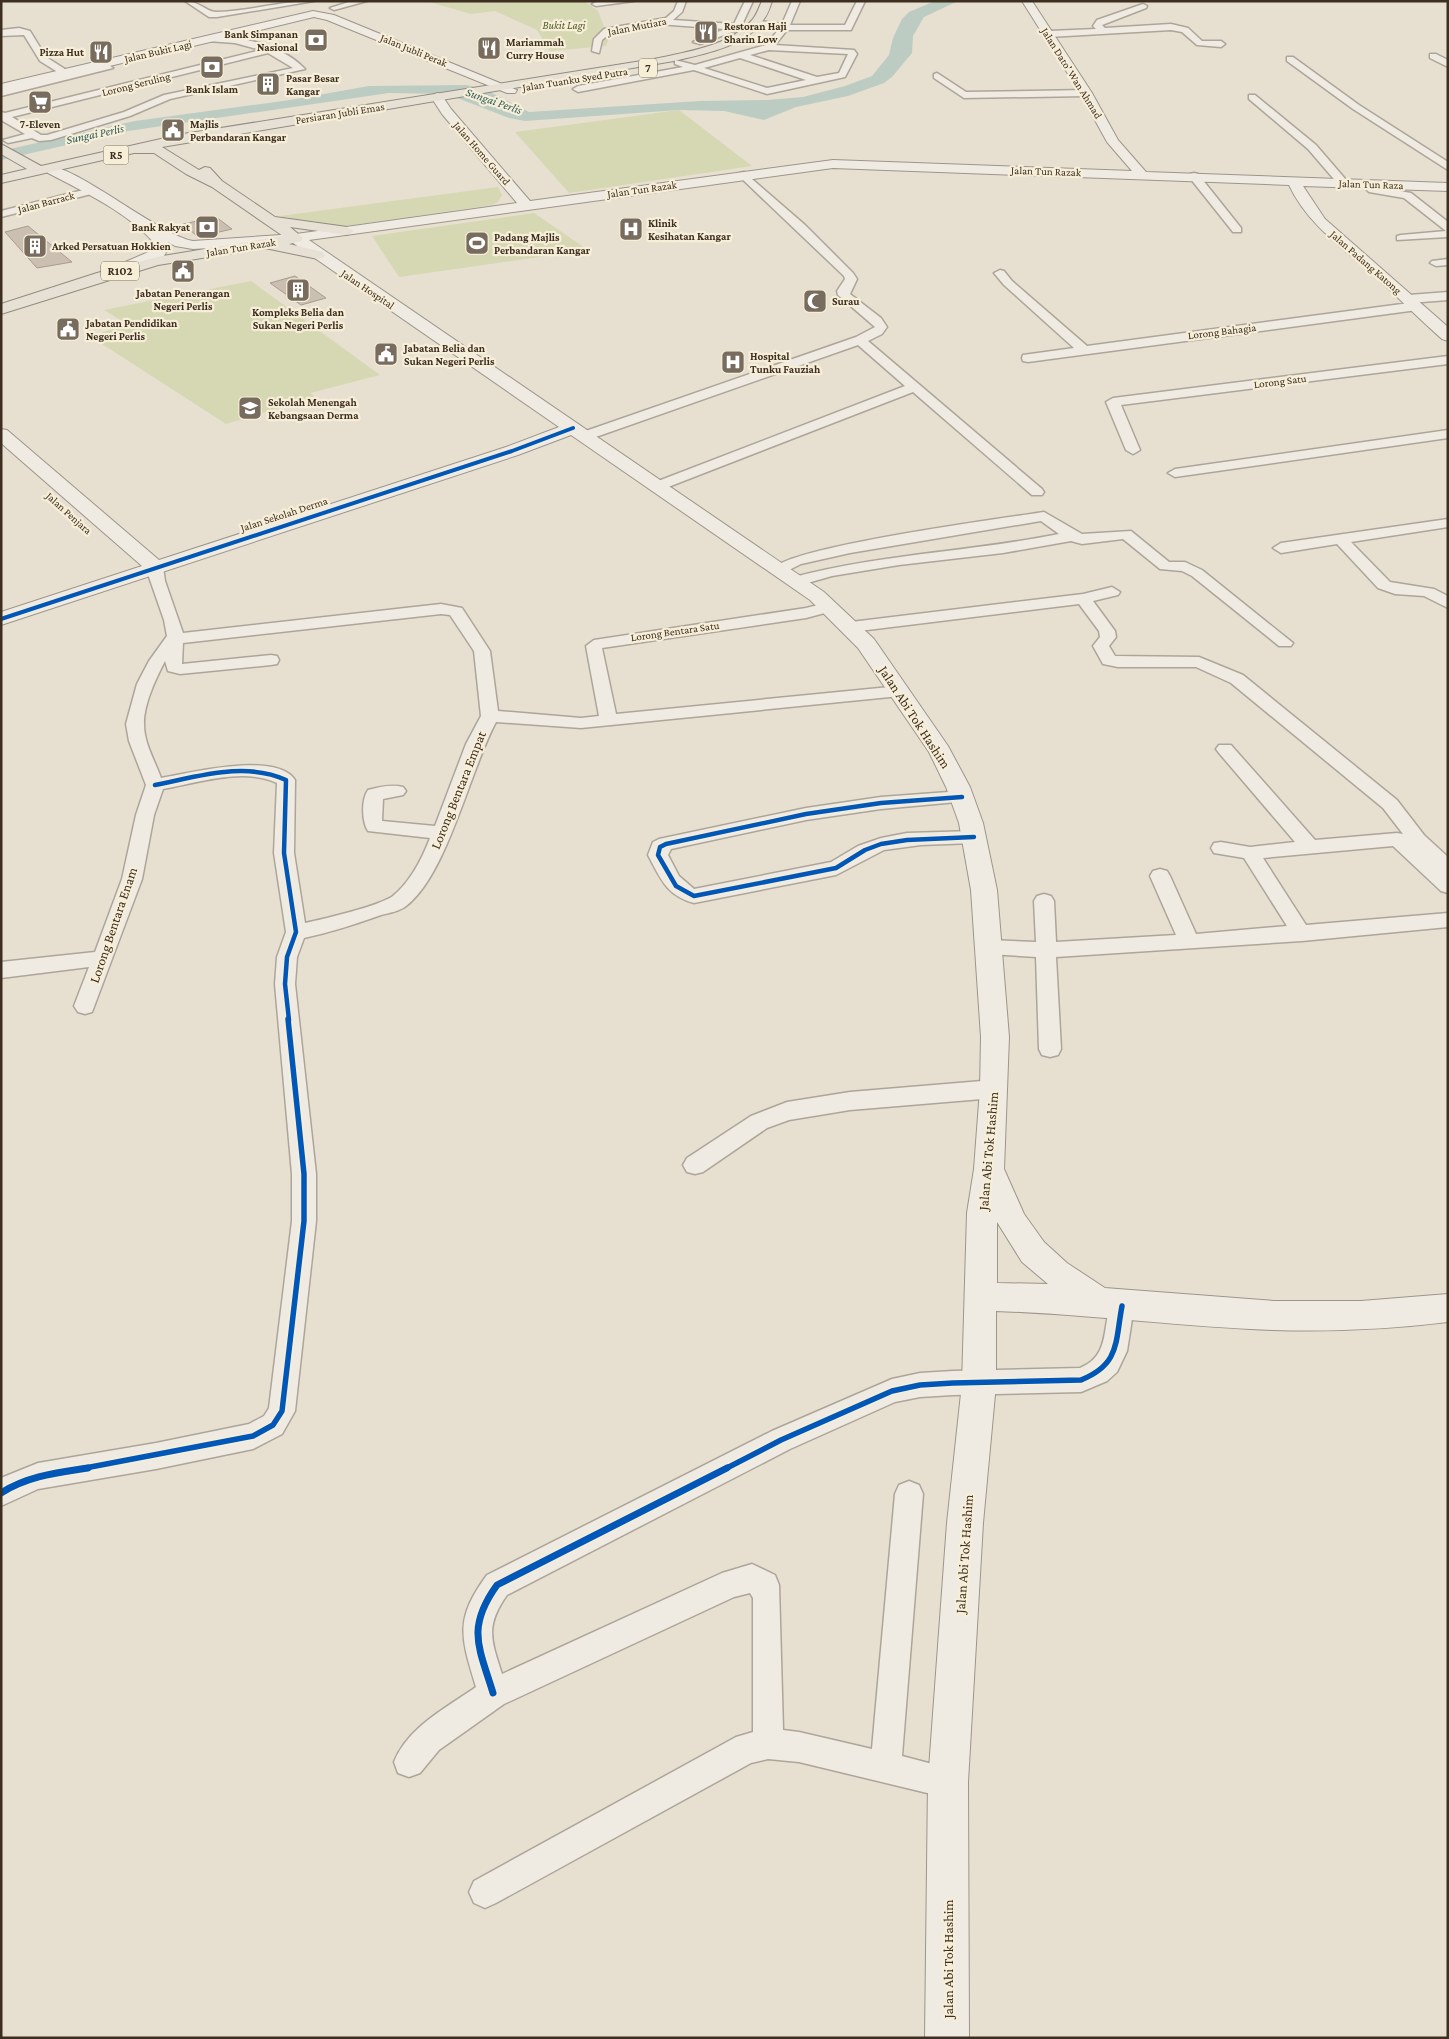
<svg xmlns="http://www.w3.org/2000/svg" width="1449" height="2039" viewBox="0 0 1449 2039" font-family="'Crimson Pro',serif">
	<style>
		.green { fill: #d6d7b3 }
		.water { fill: #bcccc2 }
		.building { fill: #cbbfb2; stroke: #a89c90 }
		.lines { fill: none; stroke-linecap: round; stroke-linejoin: round }
		.street-casing { stroke: #ada599; stroke-width: 3 }
		.secondary-casing { stroke: #9c958a; stroke-width: 2 }
		.primary-casing { stroke: #928b80; stroke-width: 2 }
		.street { fill: #efebe3; fill-rule: evenodd }
		.secondary { fill: #efebe3; fill-rule: evenodd }
		.primary { fill: #e6e1d4; fill-rule: evenodd }
		.cycleway-far3-casing { stroke: #f7eed8; stroke-width: 5.5 }
		.cycleway-far2-casing { stroke: #f7eed8; stroke-width: 7 }
		.cycleway-far1-casing { stroke: #f7eed8; stroke-width: 9 }
		.cycleway-casing { stroke: #f7eed8; stroke-width: 10 }
		.cycleway-far3 { stroke: #0057b8; stroke-width: 4 }
		.cycleway-far2 { stroke: #0057b8; stroke-width: 4.5 }
		.cycleway-far1 { stroke: #0057b8; stroke-width: 5.5 }
		.cycleway { stroke: #0057b8; stroke-width: 7 }
		.labels { text-anchor: middle; stroke-width: 4.5; stroke-linejoin: round; paint-order: stroke }
		.far-park-label { font-size: 11px; font-style: italic; fill: #4d5a26; stroke: #f7eed8 }
		.far-street-label { font-size: 11px; fill: #3d2e20; stroke: #f7eed8 }
		.far-poi-label { font-size: 11px; font-weight: bold; fill: #3d2e20; stroke: #f7eed8; text-anchor: start }
		.shield { fill: #f7eed8; stroke: #756857; stroke-width: 1 }
		.shield-label { font-size: 12px; font-weight: bold; fill: #3d2e20 }
		.far-water-label { font-size: 12px; font-style: italic; fill: #2f5d5a; stroke: #f7eed8 }
		.street-label { font-size: 14px; fill: #3d2e20; stroke: #f7eed8 }
	</style>
	<rect width="100%" height="100%" fill="#e7e0d1"/>
	<path class="green" d="M426,1H584L598,11L609,39L606,46L550,51L537,30L495,11L471,14Z
		M679,110L752,166L569,193L515,132Z
		M498,187L502,195L498,202L492,205L346,226C324,227 300,224 280,216Z
		M534,213L588,250L399,277L372,236Z
		M251,281L380,375L310,393L315,397L226,424L99,342L101,333L127,324L104,310Z"/>
	<path class="water" d="M935,1H958L924,17L913,36L912,53L892,77L884,83L848,96L796,107L764,120L724,111L679,110L525,121L509,118L447,94L389,93L128,131L1,160V151L135,121L290,100L369,86L466,85L484,89L529,112L700,101L767,100L803,97L845,86L872,76L889,55L893,38L902,19L909,12Z"/>
	<path class="building" d="M216,217L232,229L198,237L183,224Z
		M28,226L72,262L37,268L5,232Z
		M295,276L326,298L301,305L270,283Z"/>
	<g class="lines">
		<g class="street-casing">
			<path id="street" d="M185,1C200,1 207,13 217,12C250,11 281,1 314,1L217,17H209Z
				M352,1H367L334,10L330,8Z
				M599,1H634L596,6L592,4Z
				M678,1H686L682,12L673,20L734,24L745,1H753L740,29L700,44L693,42L725,29L658,24L610,33L602,40L599,53L592,51L594,39L604,29L666,18L674,11Z
				M792,1H800L790,25H845L857,1H865L851,30H787L775,45L854,50L857,54L845,77L767,94L694,70L578,92L573,89L578,86L683,67L675,64V60L695,65L766,45L779,29L750,23L754,20L782,24ZM769,50L848,54L839,73L817,77L750,55ZM740,58L806,80L767,88L704,68Z
				M1143,4L1147,6L1146,8L1102,25L1105,28L1171,24L1188,28L1202,41H1221L1225,44L1221,47L1197,45L1182,32L1171,30L1049,37L1045,34L1049,31L1096,29L1093,26L1097,20Z
				M19,28L30,31L46,57L68,71V75L109,65L113,68L1,96V90L64,76L40,61L24,35L1,36V30Z
				M210,36C242,37 281,44 305,69L170,99L130,116L51,140L39,141L32,138L8,143L3,140L25,134L1,120V112L5,113L261,50L235,43L207,41L206,39ZM268,53L293,68L164,95L124,112L47,135H41L12,117Z
				M1430,54H1436L1448,60V67L1430,58Z
				M1287,57H1293L1359,105L1448,162V170L1353,109L1287,61Z
				M937,73L966,92L1086,90L1091,93L1086,96L964,98L934,78V74Z
				M1249,95H1255L1316,145L1347,181V185H1339L1308,149L1249,99Z
				M744,172L805,225L853,273L857,279L850,294L881,318L887,327L882,334L868,341L1042,489L1044,492L1042,495H1032L913,392L663,489H653L651,486L653,483L905,386L858,345L590,439H580L578,436L580,433L856,337L875,327L838,295L837,291L845,279L844,276L740,177V173Z
				M1194,173L1198,174L1241,228V232H1233L1190,178V174Z
				M1366,181L1376,187L1411,193L1448,222V237L1397,240V236L1401,235L1446,231L1404,198L1369,192L1361,184Z
				M91,188L95,189V193L1,217V211Z
				M1448,259V265L1436,266L1430,263L1432,261Z
				M1000,270L1004,271L1012,281L1087,346L1417,302L1423,306L1417,310L1028,362L1023,361L1022,358L1023,355L1074,348L1004,285L994,273Z
				M1448,292V300L1409,303L1403,299L1409,295Z
				M1448,356V364L1121,405L1140,450L1133,454L1126,450L1106,402L1113,398Z
				M1448,430V438L1175,477L1168,473L1175,469Z
				M1044,512L1082,534L1131,531L1169,562H1185L1202,570L1293,643L1291,646H1279L1192,576L1182,571L1160,569L1123,539L1082,544L1071,541L1003,553L899,565L832,576L797,586L789,581L791,578C879,554 970,552 1059,534L1041,521L850,553L801,564L781,574L773,569C788,547 1005,518 1044,512Z
				M1448,519V527L1351,542L1390,582L1434,589L1448,596V608L1424,596L1395,594L1378,588L1337,544L1281,553L1273,548L1281,543Z
				M155,562L163,567L165,581L183,633L441,604L462,608L490,651L498,711L581,718L599,716L586,646L594,640L806,608L830,602L838,607L836,610L806,618L602,648L616,714L900,686L906,687L909,691L906,695L900,696L581,728L496,722C470,770 447,875 406,906C400,911 389,913 381,915C356,924 331,932 304,938L297,957L295,984L316,1174V1221L295,1411L282,1434L253,1449L156,1469L38,1489L1,1506V1478L38,1463L156,1443L249,1424L264,1416L269,1408L292,1221V1174L275,984L277,957L286,932L274,853L277,783C243,767 198,783 163,789L154,815L142,879L92,1012L85,1014L78,1012L74,1006L89,967L1,978V962L95,952L122,879L136,815L146,785L129,741L126,724L137,684L149,661L167,636L164,620L148,574L147,567ZM441,614L450,615L474,651L481,716L466,744L435,826L382,821L383,799L403,795L406,791L403,787C392,784 379,787 368,790C361,800 362,822 368,831L430,838C422,859 410,882 393,896C379,906 324,919 305,923L294,853L295,780C276,751 190,773 161,778C155,761 144,743 144,725C143,706 156,678 165,661L168,671L180,674L271,665L277,664L279,660L277,656L271,655L182,664L183,643Z
				M1112,587L1120,592L1118,595L1093,601L1115,631L1116,637L1109,646L1115,656L1199,657L1243,675L1397,800L1424,835L1448,857V893L1441,891L1393,846L1263,858L1306,925L1448,913V927L1302,941L1056,957L1061,1049L1058,1055L1050,1057L1042,1055L1039,1049L1036,957L989,954L982,952L979,947L982,942L989,940L1036,942L1034,901L1037,896L1044,894L1051,896L1054,901L1056,942L1176,935L1150,876L1153,871L1160,869L1167,871L1170,876L1196,934L1287,926L1244,858L1214,853L1211,848L1214,843L1221,842L1250,847L1295,842L1219,753L1216,749L1219,745H1231L1315,840L1397,833L1403,834L1383,808L1231,683L1196,667H1118L1103,664L1093,646L1100,637L1099,631L1079,604L851,632L843,627L851,622L1083,594Z
				M962,791L968,793L971,797L968,801L881,809L806,820L671,849L668,855L679,876L694,889L831,862L858,846L881,838L907,833L974,831L981,833L983,837L981,841L974,843L921,845L884,850L836,875L694,903C666,895 661,879 648,855L653,842L659,839L806,808L881,797Z
				M994,1080L1002,1083L1005,1089L1002,1095L994,1098L850,1110L789,1120L767,1128L703,1172L695,1174L687,1172L683,1165L687,1158L751,1116L787,1102L850,1092Z
				M1122,1295L1131,1298L1134,1306L1127,1351L1117,1372L1107,1381L1081,1392L953,1395L920,1397L895,1402L790,1449L507,1595C485,1626 491,1640 502,1674L722,1573L752,1564L775,1575L779,1585L783,1730L799,1732L872,1749L895,1494L899,1485L909,1481L919,1485L923,1494L902,1756L959,1771L964,1782L959,1793L948,1798L799,1762L768,1759L751,1763L496,1903L485,1908L474,1903L469,1892L474,1881L736,1737L753,1732V1598L750,1593L734,1597L504,1704L439,1750L420,1773L409,1777L398,1773L394,1762C408,1727 446,1708 476,1687C461,1637 454,1620 487,1575L772,1431L892,1379L920,1373L953,1371L1080,1368C1112,1355 1101,1324 1113,1298Z"/>
		</g>
		<g class="secondary-casing">
			<path id="secondary" d="M1022,1H1032L1092,93L1118,140L1146,172L1448,183V191L1303,186L1325,219L1448,327V341L1442,339C1419,319 1398,297 1375,276C1343,248 1308,225 1289,185L833,168L309,240L824,592L874,639L948,746L970,787L983,823L997,890L1009,1037L1004,1169L1024,1214L1044,1242L1067,1263L1105,1288L1274,1301H1361L1448,1294V1322C1390,1329 1332,1332 1273,1330C1181,1327 1089,1314 996,1311V1384L983,1523L968,1782L969,2038H925L928,1782L947,1523L962,1384L967,1213L974,1169L980,1089L981,1037L971,890L959,823L946,787L929,752L858,648L810,600L571,435L518,455L1,625V612L142,566L1,443V429L7,430L159,560L506,447L559,427L293,243L193,249L175,246L168,242L170,245L164,256L119,275H109L106,272L109,269L153,250L156,245C129,213 86,193 48,173L46,170L48,167C71,162 159,235 193,241L296,234L517,203L442,114L431,97L437,93L441,94L451,109L530,201L833,160L1132,171L1107,142L1080,93ZM997,1222L1022,1262L1048,1284L997,1283Z
				M313,11L334,15L517,90L515,93H507L327,20L314,17L1,92V84Z"/>
		</g>
		<g class="primary-casing">
			<path id="primary" d="M762,1H772C770,7 768,14 764,19C746,47 703,54 674,61L162,147L199,170L205,167L210,168L222,181L275,217L347,227L354,231L347,235L290,227L303,238L301,241L289,244L323,252L325,255L323,258L318,259L265,248L158,265L1,314V304L97,273L157,257L283,236L212,187L186,174L154,153H134L1,183V175L27,169L1,154V144L41,166L183,134L654,59C686,52 731,46 753,19C757,14 759,7 762,1Z"/>
		</g>
		<use href="#street" class="street"/>
		<use href="#secondary" class="secondary"/>
		<use href="#primary" class="primary"/>
		<g class="cycleway-far3-casing">
			<path id="cycleway-far3" d="M1,619L512,451L573,428"/>
		</g>
		<g class="cycleway-far2-casing">
			<path id="cycleway-far2" d="M155,785C197,777 245,761 286,780L284,853L296,932L287,957L285,984L289,1020
				M962,797L881,803L806,814L666,844L660,847L658,855L676,886L694,896L836,868L865,850L881,844L907,840L974,837"/>
		</g>
		<g class="cycleway-far1-casing">
			<path id="cycleway-far1" d="M80,1469L253,1436L273,1425L282,1411L304,1221V1174L288,1019
				M725,1469L781,1440L892,1391L920,1385L953,1383L1081,1380C1120,1364 1115,1343 1122,1306"/>
		</g>
		<g class="cycleway-casing">
			<path id="cycleway" d="M1,1493C28,1476 56,1473 88,1468
				M493,1693C479,1647 466,1628 497,1585L727,1468"/>
		</g>
		<use href="#cycleway-far3" class="cycleway-far3"/>
		<use href="#cycleway-far2" class="cycleway-far2"/>
		<use href="#cycleway-far1" class="cycleway-far1"/>
		<use href="#cycleway" class="cycleway"/>
	</g>
	<defs>
		<g id="restaurant-square" transform="scale(1.25)"><rect x="-9" y="-9" width="18" height="18" rx="4" fill="#786c5e" stroke="#f7eed8"/><path d="M-5-6h1v4h1v-4h1v4h1v-4h1v5L-1.5 .5V6h-2V.5L-5-1ZM5-6V6H3V1.5H1.5Q1.5-4 5-6Z" fill="#fff"/></g>
		<g id="bank-square" transform="scale(1.25)"><rect x="-9" y="-9" width="18" height="18" rx="4" fill="#786c5e" stroke="#f7eed8"/><path d="M-6-4H6V4H-6ZM0-2.3a2.3 2.3 0 1 0 0 4.6a2.3 2.3 0 1 0 0-4.6Z" fill="#fff"/></g>
		<g id="building-square" transform="scale(1.25)"><rect x="-9" y="-9" width="18" height="18" rx="4" fill="#786c5e" stroke="#f7eed8"/><path d="M-4-6H4V6H1V3H-1V6H-4ZM-2.5-4.3h1.7v1.8h-1.7ZM.8-4.3h1.7v1.8H.8ZM-2.5-1h1.7V.8h-1.7ZM.8-1h1.7V.8H.8Z" fill="#fff"/></g>
		<g id="supermarket-square" transform="scale(1.25)"><rect x="-9" y="-9" width="18" height="18" rx="4" fill="#786c5e" stroke="#f7eed8"/><path d="M-6-5.5h2.5l.6 2H6L4.5 2H-2.5L-4.4-4H-6ZM-1.5 3.2a1.3 1.3 0 1 0 .1 0ZM3 3.2a1.3 1.3 0 1 0 .1 0Z" fill="#fff"/></g>
		<g id="civic-square" transform="scale(1.25)"><rect x="-9" y="-9" width="18" height="18" rx="4" fill="#786c5e" stroke="#f7eed8"/><path d="M-.6-6.5H3V-4.5H.6V-3L4-1V1h2V6H-6V1h2V-1L-.6-3ZM-1.2 2.5V6h2.4V2.5Z" fill="#fff"/></g>
		<g id="hospital-square" transform="scale(1.25)"><rect x="-9" y="-9" width="18" height="18" rx="4" fill="#786c5e" stroke="#f7eed8"/><path d="M-5-5h3v3.5h4V-5h3V5h-3V1.5h-4V5h-3Z" fill="#fff"/></g>
		<g id="stadium-square" transform="scale(1.25)"><rect x="-9" y="-9" width="18" height="18" rx="4" fill="#786c5e" stroke="#f7eed8"/><path d="M0-5a6.5 5 0 1 0 0 10a6.5 5 0 1 0 0-10ZM-3.5-1.8h7v3.6h-7Z" fill="#fff"/></g>
		<g id="mosque-square" transform="scale(1.25)"><rect x="-9" y="-9" width="18" height="18" rx="4" fill="#786c5e" stroke="#f7eed8"/><path d="M3.5-4.9A6 6 0 1 0 3.5 4.9A5 5 0 1 1 3.5-4.9Z" fill="#fff"/></g>
		<g id="school-square" transform="scale(1.25)"><rect x="-9" y="-9" width="18" height="18" rx="4" fill="#786c5e" stroke="#f7eed8"/><path d="M0-5L7-2L0 1L-7-2ZM-4 1L0 2.5L4 1V4Q0 6-4 4Z" fill="#fff"/></g>
	</defs>
	<g fill-rule="evenodd">
		<use href="#restaurant-square" x="706" y="32"/>
		<use href="#bank-square" x="316" y="40"/>
		<use href="#restaurant-square" x="489" y="48"/>
		<use href="#restaurant-square" x="101" y="52"/>
		<use href="#bank-square" x="212" y="67"/>
		<use href="#building-square" x="268" y="84"/>
		<use href="#supermarket-square" x="40" y="102"/>
		<use href="#civic-square" x="173" y="130"/>
		<use href="#bank-square" x="207" y="227"/>
		<use href="#hospital-square" x="631" y="229"/>
		<use href="#stadium-square" x="477" y="243"/>
		<use href="#building-square" x="35" y="246"/>
		<use href="#civic-square" x="183" y="271"/>
		<use href="#building-square" x="298" y="290"/>
		<use href="#mosque-square" x="815" y="301"/>
		<use href="#civic-square" x="68" y="329"/>
		<use href="#civic-square" x="386" y="354"/>
		<use href="#hospital-square" x="733" y="362"/>
		<use href="#school-square" x="250" y="408"/>
	</g>
	<g class="labels">
		<g class="far-park-label">
			<text x="564" y="29">Bukit Lagi</text>
		</g>
		<g class="far-street-label">
			<text transform="translate(637 26) rotate(-11)" y="4">Jalan Mutiara</text>
			<text transform="translate(414 50) rotate(22)" y="4">Jalan Jubli Perak</text>
			<text transform="translate(158 51) rotate(-13)" y="4">Jalan Bukit Lagi</text>
			<text transform="translate(1072 73) rotate(58)" y="4">Jalan Dato' Wan Ahmad</text>
			<text transform="translate(575 79) rotate(-9)" y="4">Jalan Tuanku Syed Putra</text>
			<text transform="translate(136 84) rotate(-14)" y="4">Lorong Seruling</text>
			<text transform="translate(340 113) rotate(-9)" y="4">Persiaran Jubli Emas</text>
			<text transform="translate(482 153) rotate(49)" y="4">Jalan Home Guard</text>
			<text transform="translate(1046 171) rotate(2)" y="4">Jalan Tun Razak</text>
			<text transform="translate(1371 184) rotate(2)" y="4">Jalan Tun Raza</text>
			<text transform="translate(642 189) rotate(-8)" y="4">Jalan Tun Razak</text>
			<text transform="translate(46 202) rotate(-15)" y="4">Jalan Barrack</text>
			<text transform="translate(241 247) rotate(-9)" y="4">Jalan Tun Razak</text>
			<text transform="translate(1366 262) rotate(41)" y="4">Jalan Padang Katong</text>
			<text transform="translate(368 289) rotate(34)" y="4">Jalan Hospital</text>
			<text transform="translate(1222 331) rotate(-7)" y="4">Lorong Bahagia</text>
			<text transform="translate(1280 381) rotate(-7)" y="4">Lorong Satu</text>
			<text transform="translate(69 513) rotate(42)" y="4">Jalan Penjara</text>
			<text transform="translate(284 514) rotate(-18)" y="4">Jalan Sekolah Derma</text>
			<text transform="translate(675 631) rotate(-8)" y="4">Lorong Bentara Satu</text>
		</g>
		<g class="far-poi-label">
			<text x="724" y="30">Restoran Haji<tspan x="724" dy="13">Sharin Low</tspan></text>
			<text x="298" y="38" text-anchor="end">Bank Simpanan<tspan x="298" dy="13">Nasional</tspan></text>
			<text x="506" y="46">Mariammah<tspan x="506" dy="13">Curry House</tspan></text>
			<text x="84" y="56" text-anchor="end">Pizza Hut</text>
			<text x="286" y="82">Pasar Besar<tspan x="286" dy="13">Kangar</tspan></text>
			<text x="212" y="93" text-anchor="middle">Bank Islam</text>
			<text x="40" y="128" text-anchor="middle">7-Eleven</text>
			<text x="190" y="128">Majlis<tspan x="190" dy="13">Perbandaran Kangar</tspan></text>
			<text x="648" y="227">Klinik<tspan x="648" dy="13">Kesihatan Kangar</tspan></text>
			<text x="190" y="231" text-anchor="end">Bank Rakyat</text>
			<text x="494" y="241">Padang Majlis<tspan x="494" dy="13">Perbandaran Kangar</tspan></text>
			<text x="52" y="250">Arked Persatuan Hokkien</text>
			<text x="183" y="297" text-anchor="middle">Jabatan Penerangan<tspan x="183" dy="13">Negeri Perlis</tspan></text>
			<text x="832" y="305">Surau</text>
			<text x="298" y="316" text-anchor="middle">Kompleks Belia dan<tspan x="298" dy="13">Sukan Negeri Perlis</tspan></text>
			<text x="86" y="327">Jabatan Pendidikan<tspan x="86" dy="13">Negeri Perlis</tspan></text>
			<text x="404" y="352">Jabatan Belia dan<tspan x="404" dy="13">Sukan Negeri Perlis</tspan></text>
			<text x="750" y="360">Hospital<tspan x="750" dy="13">Tunku Fauziah</tspan></text>
			<text x="268" y="406">Sekolah Menengah<tspan x="268" dy="13">Kebangsaan Derma</tspan></text>
		</g>
		<g class="shield">
			<rect x="639" y="58.5" width="18" height="19" rx="4"/>
			<rect x="103.5" y="145.5" width="25" height="19" rx="4"/>
			<rect x="101" y="261.5" width="38" height="19" rx="4"/>
		</g>
		<g class="shield-label">
			<text x="648" y="72">7</text>
			<text x="116" y="159">R5</text>
			<text x="120" y="275">R102</text>
		</g>
		<g class="far-water-label">
			<text transform="translate(494 101) rotate(19)" y="4">Sungai Perlis</text>
			<text transform="translate(95 134) rotate(-12)" y="4">Sungai Perlis</text>
		</g>
		<g class="street-label">
			<text transform="translate(915 717) rotate(57)" y="5">Jalan Abi Tok Hashim</text>
			<text transform="translate(458 790) rotate(-68)" y="5">Lorong Bentara Empat</text>
			<text transform="translate(113 925) rotate(-71)" y="5">Lorong Bentara Enam</text>
			<text transform="translate(988 1151) rotate(-85)" y="5">Jalan Abi Tok Hashim</text>
			<text transform="translate(964 1554) rotate(-86)" y="5">Jalan Abi Tok Hashim</text>
			<text transform="translate(948 1959) rotate(-90)" y="5">Jalan Abi Tok Hashim</text>
		</g>
	</g>
	<rect width="1449" height="2039" fill="none" stroke="#3d2e20" stroke-width="5"/>
</svg>
